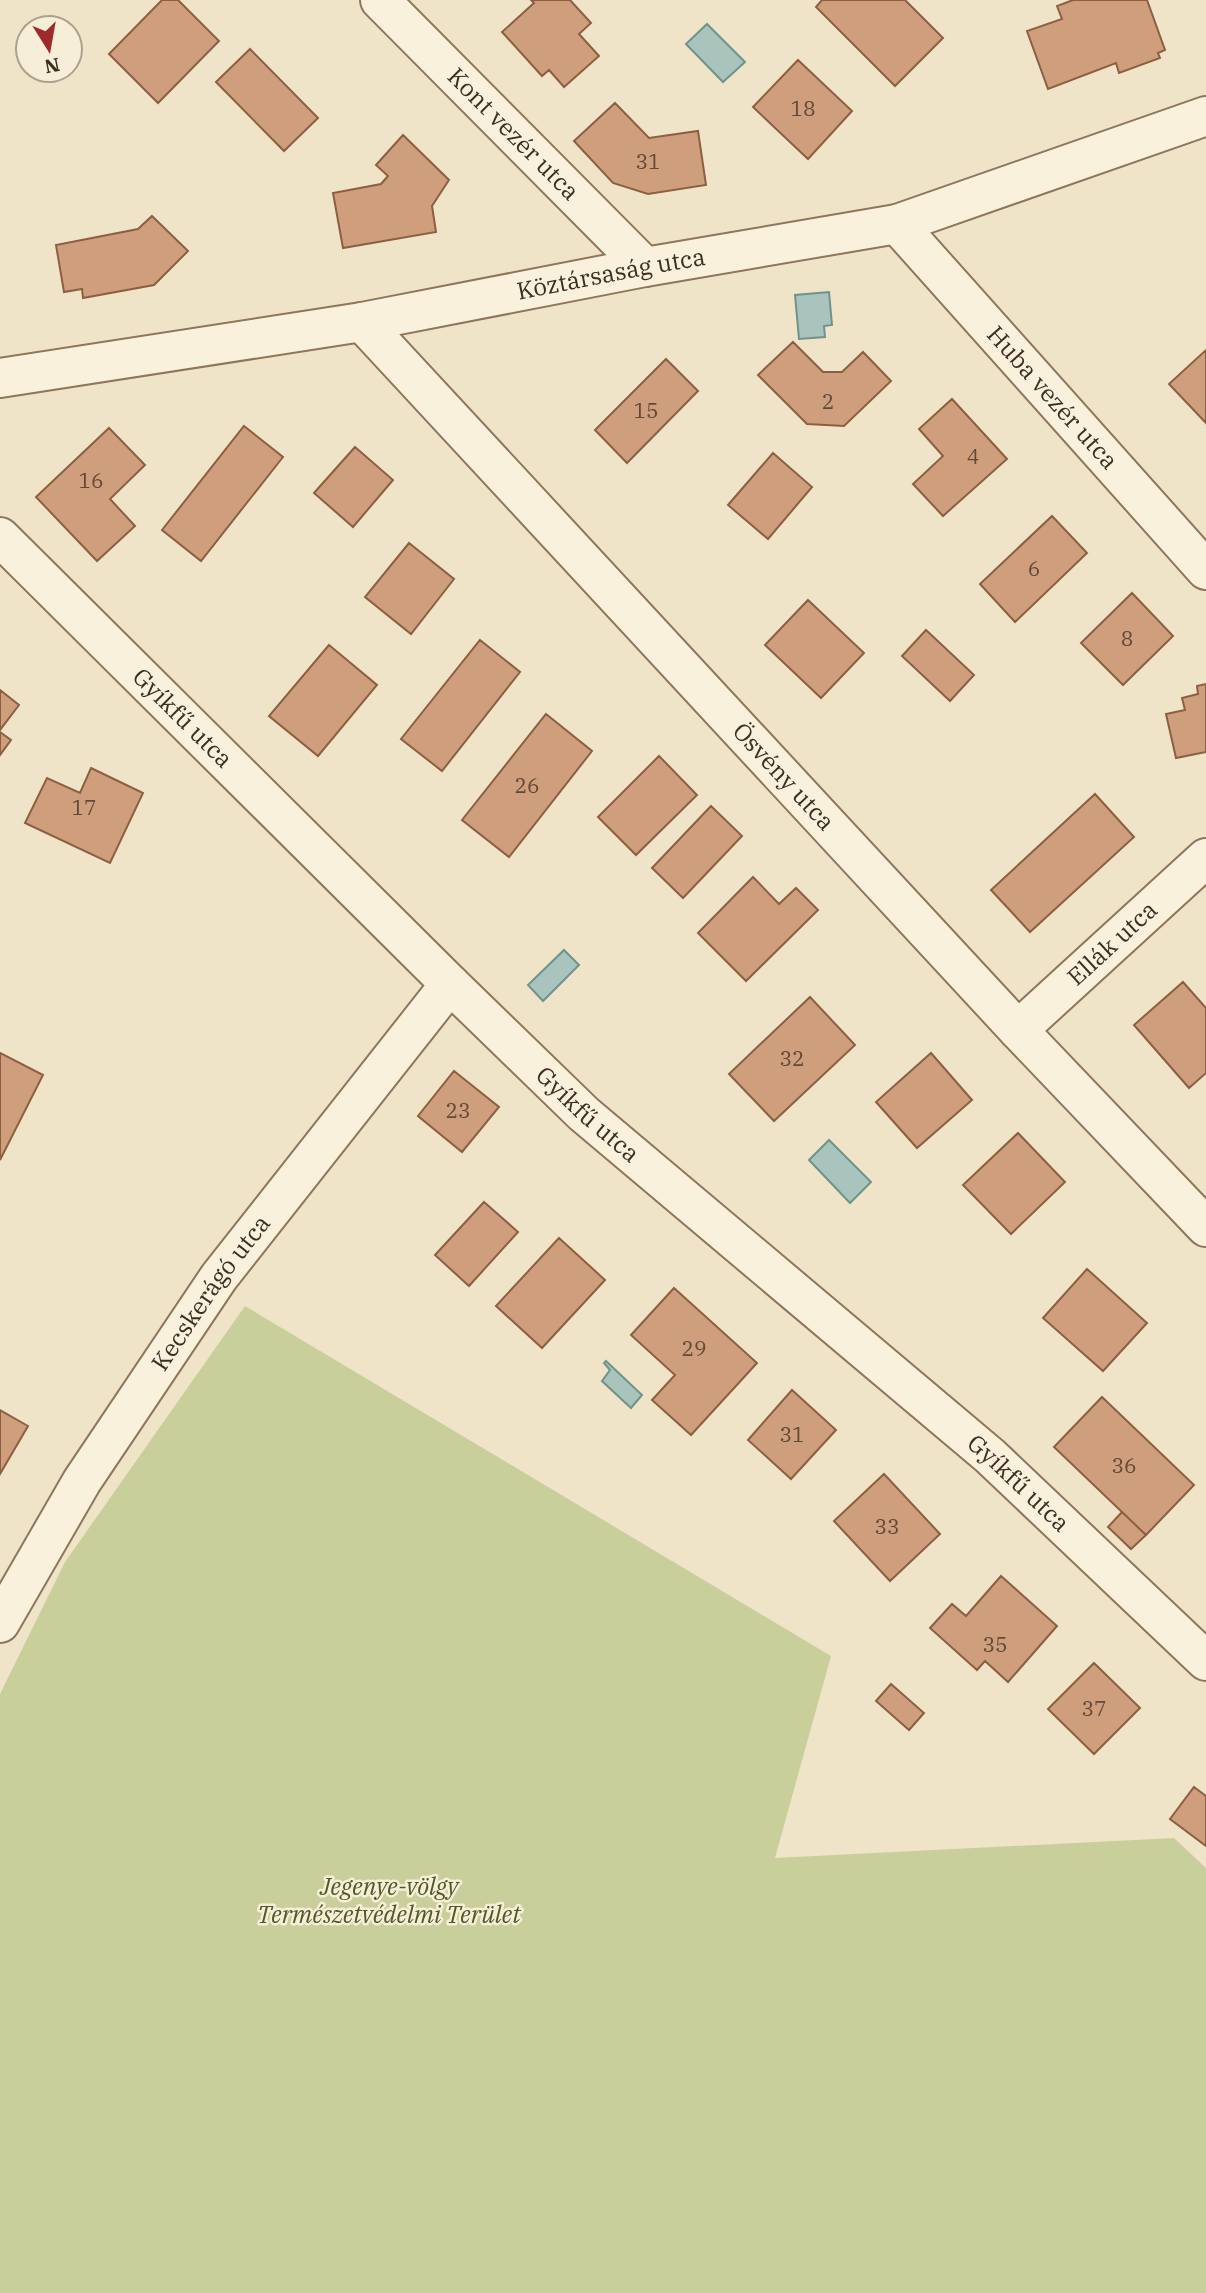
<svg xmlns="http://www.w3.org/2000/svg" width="1206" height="2293" viewBox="0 0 1206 2293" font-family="'IBM Plex Serif',serif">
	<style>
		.green { fill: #c9cf9b }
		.water { fill: #a9c4bc; stroke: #6f938a; stroke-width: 2 }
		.building { fill: #cf9f7d; stroke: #8d5f41; stroke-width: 2 }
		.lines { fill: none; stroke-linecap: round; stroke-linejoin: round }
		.minor-casing { stroke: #8d765c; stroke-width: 42 }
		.minor { stroke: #faf1dc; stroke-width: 38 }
		.labels { text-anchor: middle; stroke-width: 5; stroke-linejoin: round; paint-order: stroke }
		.number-label { font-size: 21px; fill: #624a37 }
		.street-label { font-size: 24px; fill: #3d2e20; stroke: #f7eed8 }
		.park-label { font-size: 24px; font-style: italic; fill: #4d5a26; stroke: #f7eed8 }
	</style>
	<rect width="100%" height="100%" fill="#f0e4c8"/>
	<path class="green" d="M245,1306L831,1656L775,1858L1174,1838L1206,1868V2293H0V1694L65,1562Z"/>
	<path class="water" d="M707,24L745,62L723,82L686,44Z
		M829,292L832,325L824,326L825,337L799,339L795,295Z
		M564,950L579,965L543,1001L528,985Z
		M829,1140L871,1182L850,1203L809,1160Z
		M606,1361L642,1395L631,1408L602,1381L610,1370L604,1363Z"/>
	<path class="building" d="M162,0H178L219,41L158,103L109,54Z
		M531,0H570L591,23L579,34L599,56L564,87L549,70L542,76L502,32L534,3Z
		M822,0H905L943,38L895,86L816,7Z
		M1073,0H1147L1165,50L1158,53L1160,58L1119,73L1116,63L1048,89L1027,31L1062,19L1057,6Z
		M250,49L318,118L284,151L216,82Z
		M798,60L852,111L808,159L753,107Z
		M615,103L649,138L698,131L706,185L648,194L613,183L574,141Z
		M403,135L449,180L432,206L436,232L343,248L333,193L381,184L388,176L376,165Z
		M152,216L188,251L154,285L83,298L82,289L64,292L56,245L138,229Z
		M793,342L823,372H842L863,352L891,381L844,426L807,424L758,375Z
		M1206,350V423L1169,384Z
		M666,359L698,391L627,463L595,430Z
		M952,399L1007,459L943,516L913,484L943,456L919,429Z
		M244,426L283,457L201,561L162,530Z
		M109,428L145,465L110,499L135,526L97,561L36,497Z
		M355,447L393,480L353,527L314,493Z
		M773,453L812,487L768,539L728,505Z
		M1052,516L1087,553L1015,622L980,584Z
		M409,543L454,579L411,634L365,597Z
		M1132,593L1173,636L1123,685L1081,643Z
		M808,600L864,653L821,698L765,645Z
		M926,630L974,675L950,701L902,656Z
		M480,640L520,672L442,771L401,739Z
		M329,645L377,685L318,756L269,716Z
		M1206,684V752L1176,758L1166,714L1185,710L1182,698L1198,694L1197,686Z
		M0,690L19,705L0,730Z
		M546,714L592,751L509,857L462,820Z
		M0,732L11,740L0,755Z
		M659,756L697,795L636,855L598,817Z
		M91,768L143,793L110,863L25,823L47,778L80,793Z
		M1095,794L1134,837L1030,932L991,890Z
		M711,806L742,836L683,898L652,868Z
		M753,877L779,904L796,888L818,910L746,981L698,933Z
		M1183,982L1206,1008V1073L1189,1088L1134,1025Z
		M810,997L855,1045L774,1121L729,1074Z
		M0,1053L43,1075L0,1160Z
		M931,1053L972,1100L917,1148L876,1102Z
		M454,1071L499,1107L462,1152L418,1116Z
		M1018,1133L1065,1182L1011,1234L963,1185Z
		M484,1202L518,1232L469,1286L435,1255Z
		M559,1238L605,1280L542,1348L496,1306Z
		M1087,1269L1147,1323L1103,1371L1043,1318Z
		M674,1288L757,1363L691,1435L652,1400L675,1375L631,1335Z
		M792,1390L836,1430L791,1479L748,1440Z
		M1102,1397L1194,1485L1146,1535L1054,1447Z
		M0,1410L28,1426L0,1474Z
		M884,1474L940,1534L890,1581L834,1521Z
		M1122,1512L1146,1535L1131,1549L1108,1527Z
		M1001,1576L1057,1626L1008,1682L985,1661L977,1670L930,1628L952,1604L966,1616Z
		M1094,1663L1140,1708L1094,1754L1048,1709Z
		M891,1684L924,1713L909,1730L876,1701Z
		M1194,1787L1206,1796V1846L1170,1819Z"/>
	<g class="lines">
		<g class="minor-casing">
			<g id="minor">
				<path id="s1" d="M380,0L645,267"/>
				<path id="s2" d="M897,224L1206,570"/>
				<path id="s3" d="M362,322L1018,1030L1206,1227"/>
				<path id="s4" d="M0,378L362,322L645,267L897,224L1206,116"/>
				<path id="s5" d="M0,537L450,984L584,1114L990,1456L1206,1661"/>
				<path id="s6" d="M1018,1030L1206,858"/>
				<path id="s7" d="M0,1623L82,1481L219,1277L450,984"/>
			</g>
		</g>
		<use href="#minor" class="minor"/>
	</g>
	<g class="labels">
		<g class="number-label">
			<text x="803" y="116">18</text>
			<text x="648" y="169">31</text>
			<text x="828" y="409">2</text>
			<text x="646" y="418">15</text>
			<text x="973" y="464">4</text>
			<text x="91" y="488">16</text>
			<text x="1034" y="576">6</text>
			<text x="1127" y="646">8</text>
			<text x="527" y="793">26</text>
			<text x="84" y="815">17</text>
			<text x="792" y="1066">32</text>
			<text x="458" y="1118">23</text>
			<text x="694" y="1356">29</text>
			<text x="792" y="1442">31</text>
			<text x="1124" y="1473">36</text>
			<text x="887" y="1534">33</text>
			<text x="995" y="1652">35</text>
			<text x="1094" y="1716">37</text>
		</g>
		<g class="street-label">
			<text dy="8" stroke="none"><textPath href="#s1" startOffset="189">Kont vezér utca</textPath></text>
			<text dy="8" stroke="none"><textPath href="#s4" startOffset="620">Köztársaság utca</textPath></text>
			<text dy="8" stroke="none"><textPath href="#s2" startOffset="233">Huba vezér utca</textPath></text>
			<text dy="8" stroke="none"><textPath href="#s5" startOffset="257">Gyíkfű utca</textPath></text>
			<text dy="8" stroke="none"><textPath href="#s3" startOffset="620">Ösvény utca</textPath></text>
			<text dy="8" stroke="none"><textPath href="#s6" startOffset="128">Ellák utca</textPath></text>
			<text dy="8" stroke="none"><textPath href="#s5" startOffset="824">Gyíkfű utca</textPath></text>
			<text dy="8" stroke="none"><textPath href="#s7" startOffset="392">Kecskerágó utca</textPath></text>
			<text dy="8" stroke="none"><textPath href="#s5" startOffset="1391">Gyíkfű utca</textPath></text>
		</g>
		<g class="park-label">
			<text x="389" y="1895">Jegenye-völgy<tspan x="389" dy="28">Természetvédelmi Terület</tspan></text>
		</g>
	</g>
	<g transform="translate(49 49) rotate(169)"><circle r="33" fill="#f7eed8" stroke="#ada18e" stroke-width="2"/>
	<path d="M0-5L12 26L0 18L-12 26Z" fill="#9e2a2b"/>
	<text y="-10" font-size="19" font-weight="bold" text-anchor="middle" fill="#3d2e20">N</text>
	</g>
</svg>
